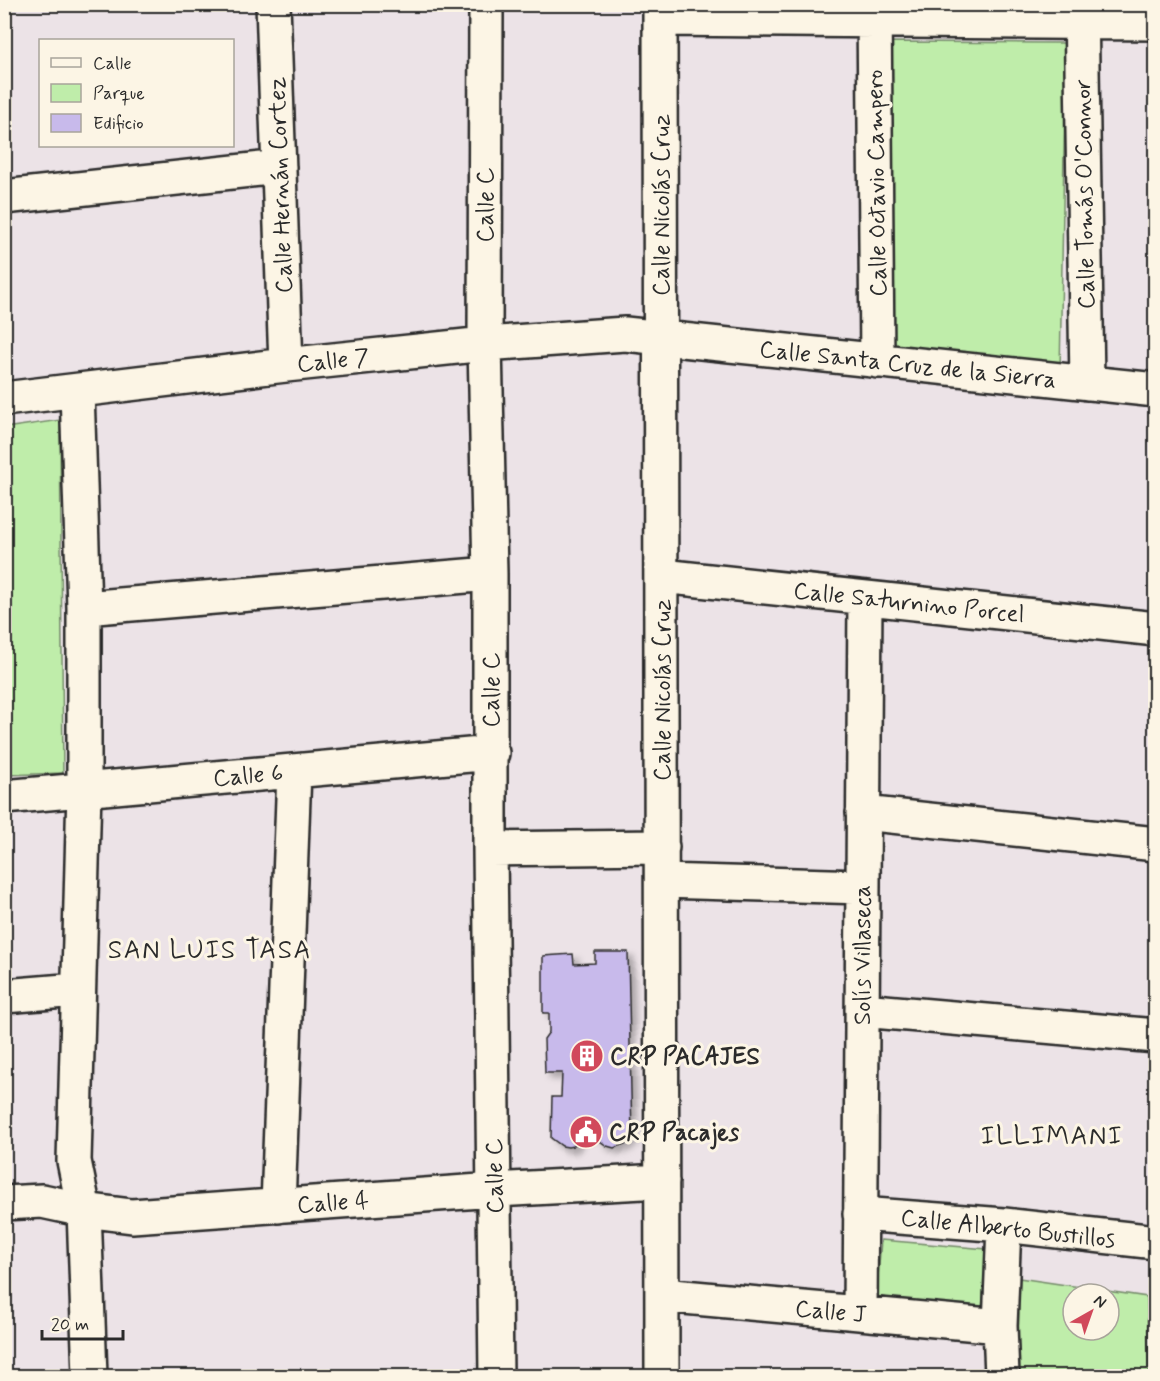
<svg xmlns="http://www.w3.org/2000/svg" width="1160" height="1381" viewBox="0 0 1160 1381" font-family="Mynerve,sans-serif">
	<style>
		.green { fill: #bfedaa; stroke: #758c6a; stroke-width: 1.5; fill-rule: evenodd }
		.building { fill: #c8baeb; stroke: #2b2b2b; stroke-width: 1.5; filter: url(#shadow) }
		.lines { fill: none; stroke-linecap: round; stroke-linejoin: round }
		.minor-casing { stroke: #2b2b2b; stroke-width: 38 }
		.minor { stroke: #fcf5e5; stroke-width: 33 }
		.labels { text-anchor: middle; stroke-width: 6; stroke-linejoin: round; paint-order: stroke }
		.street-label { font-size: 24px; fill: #2b2b2b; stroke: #fcf5e5 }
		.poi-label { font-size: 24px; font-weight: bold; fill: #2b2b2b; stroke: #fcf5e5; text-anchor: start }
		.neighbourhood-label { font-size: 26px; letter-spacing: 1.5px; fill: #2b2b2b; stroke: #fcf5e5 }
	</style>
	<defs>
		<filter id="shadow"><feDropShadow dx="5.5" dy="5.5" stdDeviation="3" flood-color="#0004"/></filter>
	</defs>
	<rect width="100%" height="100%" fill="#ece3e7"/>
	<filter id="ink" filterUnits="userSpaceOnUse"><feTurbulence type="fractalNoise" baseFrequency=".0167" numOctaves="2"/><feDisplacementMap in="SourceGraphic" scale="12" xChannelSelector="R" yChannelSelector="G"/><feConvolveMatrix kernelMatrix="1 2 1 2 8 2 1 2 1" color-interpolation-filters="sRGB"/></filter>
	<g filter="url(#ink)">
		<path class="green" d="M891,42L1066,43L1060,372L888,356Z
			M60,420L63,773L5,775V428Z
			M881,1240L987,1249L982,1311L876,1302Z
			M1019,1278L1147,1297L1149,1376H1018ZM1073,1294H1109V1330H1073Z"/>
		<path class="building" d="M595,952H628L632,1137L627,1143L614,1148L607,1146L600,1141V1134H577V1142L573,1146L568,1147L562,1146L551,1138L552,1097H561L562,1073H545L544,1039L549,1032V1013H543V956L573,954L574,964L595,963Z"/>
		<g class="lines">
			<g class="minor-casing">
				<path id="minor" d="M273,4L286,365
					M486,4L485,344L490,574V849L496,1376
					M660,4L662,1376
					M874,4L877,361
					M1081,4L1087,383
					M660,19L1156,23
					M4,197L279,167
					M77,391L84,608V790L74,1161L84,1210L90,1376
					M4,399L286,365L485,344L625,334L1156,390
					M662,576L1156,629
					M84,608L490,574
					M4,797L492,753
					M863,813L1156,844
					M490,849L662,847
					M662,881L863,887
					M4,996L77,990
					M862,1010L1156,1036
					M4,1203L42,1201L84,1210L132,1216L494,1190L662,1181
					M278,1206L294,771
					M860,1214L1004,1225L1156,1242
					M662,1295L1000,1326
					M860,1313L865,598
					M1002,1376L1000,1326L1004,1225"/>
			</g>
			<use href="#minor" class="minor"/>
		</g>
	</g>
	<defs>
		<g id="building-disc" transform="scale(1.725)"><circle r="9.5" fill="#d1495b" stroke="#fcf5e5"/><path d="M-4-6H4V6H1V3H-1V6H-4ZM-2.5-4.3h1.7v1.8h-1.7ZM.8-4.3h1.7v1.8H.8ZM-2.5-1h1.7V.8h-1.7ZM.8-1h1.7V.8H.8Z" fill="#fff"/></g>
		<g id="civic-disc" transform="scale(1.725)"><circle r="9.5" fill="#d1495b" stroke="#fcf5e5"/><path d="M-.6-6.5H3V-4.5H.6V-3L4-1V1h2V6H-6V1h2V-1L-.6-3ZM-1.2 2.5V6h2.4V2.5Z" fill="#fff"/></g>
	</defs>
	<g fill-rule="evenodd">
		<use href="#building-disc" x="587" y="1056"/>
		<use href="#civic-disc" x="586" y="1132"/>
	</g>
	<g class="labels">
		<g class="street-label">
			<text transform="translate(876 183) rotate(-91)" y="8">Calle Octavio Campero</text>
			<text transform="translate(280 185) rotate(-92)" y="8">Calle Hernán Cortez</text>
			<text transform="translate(1084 194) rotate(-91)" y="8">Calle Tomás O'Connor</text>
			<text transform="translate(485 205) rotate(-90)" y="8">Calle C</text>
			<text transform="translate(661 205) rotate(-90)" y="8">Calle Nicolás Cruz</text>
			<text transform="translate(333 360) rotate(-6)" y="8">Calle 7</text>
			<text transform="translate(908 364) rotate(6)" y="8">Calle Santa Cruz de la Sierra</text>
			<text transform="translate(909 602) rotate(6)" y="8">Calle Saturnino Porcel</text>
			<text transform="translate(491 690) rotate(-90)" y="8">Calle C</text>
			<text transform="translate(662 690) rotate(-90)" y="8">Calle Nicolás Cruz</text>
			<text transform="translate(248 775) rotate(-5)" y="8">Calle 6</text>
			<text transform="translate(862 955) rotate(-90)" y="8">Solís Villaseca</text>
			<text transform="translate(494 1176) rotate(-91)" y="8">Calle C</text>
			<text transform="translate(333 1202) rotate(-4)" y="8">Calle 4</text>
			<text transform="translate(1008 1228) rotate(6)" y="8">Calle Alberto Bustillos</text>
			<text transform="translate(831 1311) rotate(5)" y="8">Calle J</text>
		</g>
		<g class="poi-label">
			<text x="610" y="1064">CRP PACAJES</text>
			<text x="609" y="1140">CRP Pacajes</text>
		</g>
		<g class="neighbourhood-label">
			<text x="210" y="958">SAN LUIS TASA</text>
			<text x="1052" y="1144">ILLIMANI</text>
		</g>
	</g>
	<rect width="1160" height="1381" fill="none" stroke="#fcf5e5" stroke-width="24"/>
	<rect x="12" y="12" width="1136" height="1357" fill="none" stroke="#2b2b2b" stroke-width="2" filter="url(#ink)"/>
	<rect x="39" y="39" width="195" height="108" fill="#fcf5e5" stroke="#a8a49b" stroke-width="1.5"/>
	<rect x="51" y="58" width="30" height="9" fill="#fcf5e5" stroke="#a8a49b" stroke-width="1.5"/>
	<text x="93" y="69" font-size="18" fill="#2b2b2b">Calle</text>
	<rect x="51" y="84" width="30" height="18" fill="#bfedaa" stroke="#a8a49b" stroke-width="1.5"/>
	<text x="93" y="99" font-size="18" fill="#2b2b2b">Parque</text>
	<rect x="51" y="114" width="30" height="18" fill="#c8baeb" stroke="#a8a49b" stroke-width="1.5"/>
	<text x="93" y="129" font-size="18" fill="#2b2b2b">Edificio</text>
	<g transform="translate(1091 1312) rotate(40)"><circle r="28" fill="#fcf5e5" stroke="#a8a49b" stroke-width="1.5"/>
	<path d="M0-4.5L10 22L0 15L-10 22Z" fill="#d1495b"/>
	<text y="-9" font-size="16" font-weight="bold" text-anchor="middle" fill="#2b2b2b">N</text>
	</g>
	<path d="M42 1330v9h81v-9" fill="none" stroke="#2b2b2b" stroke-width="3"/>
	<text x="51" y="1330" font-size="18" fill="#2b2b2b" stroke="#fcf5e5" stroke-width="4.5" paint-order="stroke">20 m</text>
</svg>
